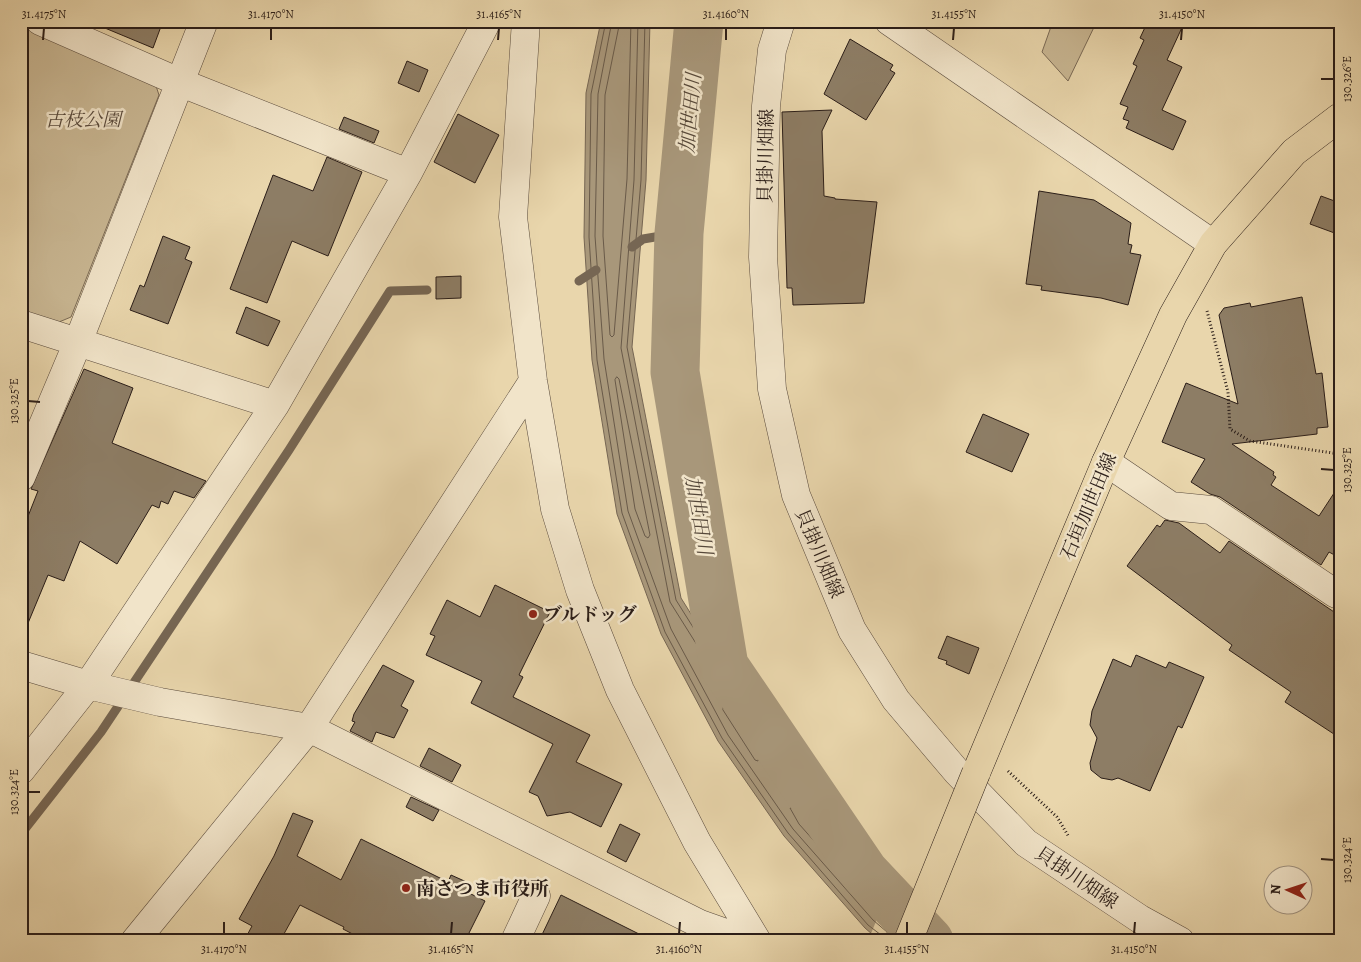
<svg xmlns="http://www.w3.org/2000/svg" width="1361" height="962" viewBox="0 0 1361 962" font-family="Alegreya,'Noto Serif JP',serif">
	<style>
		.green { fill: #c9b793; stroke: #7a6a56 }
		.water { fill: #a8977a; stroke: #766653 }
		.pier { fill: #e9d6ac }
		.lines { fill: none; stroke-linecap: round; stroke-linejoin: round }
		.shore { stroke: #695a49; stroke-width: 1 }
		.stream { stroke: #766653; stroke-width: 9 }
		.river { stroke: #a8977a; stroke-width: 49 }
		.building { fill: #8d7d65; stroke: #2a1d18 }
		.minor-casing { stroke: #5a4b3d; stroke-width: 29 }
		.major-casing { stroke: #2a1d18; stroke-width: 29 }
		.path { stroke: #2a1d18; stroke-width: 3; stroke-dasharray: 1 2.5; stroke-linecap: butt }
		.minor { stroke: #f1e4c9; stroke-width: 28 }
		.major { stroke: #e9d6ac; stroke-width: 28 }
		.major-bridge-casing { stroke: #2a1d18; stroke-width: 29; stroke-linecap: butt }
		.major-bridge { stroke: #e9d6ac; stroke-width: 28 }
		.ticks { fill: none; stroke: #2a1d18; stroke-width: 2 }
		.poi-dot { fill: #8f2418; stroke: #f1e4c9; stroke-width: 2 }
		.labels { text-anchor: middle; stroke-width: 5; stroke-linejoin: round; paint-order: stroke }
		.park-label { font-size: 19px; font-style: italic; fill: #5a4b3d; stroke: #f1e4c9 }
		.street-label { font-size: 19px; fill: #2a1d18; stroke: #f1e4c9 }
		.poi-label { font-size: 19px; font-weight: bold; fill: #2a1d18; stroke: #f1e4c9; text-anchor: start }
		.water-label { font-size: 20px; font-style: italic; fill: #56483a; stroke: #f1e4c9 }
		.neatline { fill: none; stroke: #2a1d18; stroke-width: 2 }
		.ticks-label { font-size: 12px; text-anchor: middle; fill: #2a1d18 }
	</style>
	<rect width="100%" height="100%" fill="#e9d6ac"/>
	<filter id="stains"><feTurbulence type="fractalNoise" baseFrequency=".004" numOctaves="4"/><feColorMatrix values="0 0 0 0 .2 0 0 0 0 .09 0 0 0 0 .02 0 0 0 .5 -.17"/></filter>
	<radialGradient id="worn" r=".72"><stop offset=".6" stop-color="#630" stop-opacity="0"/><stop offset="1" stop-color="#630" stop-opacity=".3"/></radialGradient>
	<path class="green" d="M1053,21H1097L1068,81L1042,52Z
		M21,26L154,80L159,95L71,317L59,322L21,310Z"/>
	<path class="water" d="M601,21H650L646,180L632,347L681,598L797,783L876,875L951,941H880L865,928L784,836L718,741L661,634L617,514L592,360L584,237L586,93Z"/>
	<path class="pier" d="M891,885L946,933L943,941H876L870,936Z"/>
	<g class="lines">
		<path class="shore" d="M606,21L591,94L589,237L597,360L622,513L665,632L722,738L788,833L868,925L881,935L883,941
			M612,21L598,94L595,236L604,359L628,511L671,629L728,735L793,829L873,920L887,932L889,941
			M620,21L605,95L603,236L610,335L612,337L614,335L627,179L631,21
			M638,21L634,180L621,348L670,602L788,790L867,883L903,914
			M645,21L641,180L627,347L676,600L793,787L872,878L905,908
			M617,377L619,379L650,535L648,538L645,536L635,509L615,380Z
			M724,706L727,707L759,757L758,761L755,760L723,710Z
			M895,932L799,824L790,808H794L862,888L900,921"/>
		<path class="stream" d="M632,247L643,239L679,233
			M579,281L596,270
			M21,834L101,732L289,450L390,291L427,290"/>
		<path class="river" d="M699,21L679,233L675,372L724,666L864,872L929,941"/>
	</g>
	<path class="building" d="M88,21H163L153,48Z
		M1148,21H1185L1167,60L1182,67L1162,110L1186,121L1173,150L1126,128L1129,121L1123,119L1128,107L1120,104L1137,66L1133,64L1144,40L1140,38Z
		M850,39L893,65L890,70L895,73L866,120L824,94Z
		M407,61L428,70L419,92L398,83Z
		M832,110L822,131L824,196L835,198V199L877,202L864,303L793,305L792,288H787L782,112Z
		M458,114L499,135L475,183L434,162Z
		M344,117L379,131L374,143L339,129Z
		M327,157L362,172L328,256L292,241L267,303L230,289L273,175L313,191Z
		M1039,191L1094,200L1131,223L1128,244L1132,245L1130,253L1141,255L1128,305L1101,298L1041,290L1042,286L1026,284Z
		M1321,196L1340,203V235L1310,224Z
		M163,236L190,247L185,259L192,262L168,324L130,310L140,285L144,287Z
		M461,276V298L436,299V277Z
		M1302,297L1316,374L1322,373L1328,427L1317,428V434L1232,444L1274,472L1273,475L1276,477L1271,485L1319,516L1340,484V558L1329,552L1321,565L1220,497L1210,494L1191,482L1205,459L1162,442L1186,383L1238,404L1219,315L1224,308L1250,303L1251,307Z
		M246,307L280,321L268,346L236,333Z
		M84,369L133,388L112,443L206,481L194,498L174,491L168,504L161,501L159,508L152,505L117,564L80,541L64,581L48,575L21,640V534L38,491L31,489Z
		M983,414L1029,434L1012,472L966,452Z
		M1165,520L1179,523L1220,553L1229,541L1340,616V738L1285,702L1291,692L1229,650L1232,645L1127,566L1157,525L1160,527Z
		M495,585L550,612L519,675L523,677L513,697L590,735L576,762L622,784L601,827L570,812L547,816L538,796L529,792L553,744L471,703L482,681L426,655L435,636L430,634L447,600L480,617Z
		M947,636L979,648L969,674L946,664L947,661L938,658Z
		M1136,655L1166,668L1169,662L1204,677L1182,728L1178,726L1150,791L1118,778L1112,780L1101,778L1091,770L1090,763L1097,738L1090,725L1092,711L1113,659L1131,667Z
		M383,665L414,681L401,706L408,710L394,738L376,732L372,742L350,731L355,722L352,721L354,714Z
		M429,748L461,765L452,782L420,766Z
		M411,797L439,810L433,821L406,807Z
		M293,813L313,821L297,856L341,880L361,839L448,882L451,875L471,884L467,892L485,901L465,941H366L343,929L344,927L300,905L280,941H244L252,926L239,919L274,856Z
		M620,824L640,834L626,862L607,852Z
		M561,895L653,941H539Z"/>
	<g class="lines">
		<g class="minor-casing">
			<path id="minor" d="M40,21L179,82L408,173
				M526,21L513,217L533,381L555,509L580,590L620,690L697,842L757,941
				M781,21L772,50L766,106L763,257L772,389L796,495L852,630L896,700L957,772L1026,843L1140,919L1180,941
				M889,21L1213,244
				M21,324L275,405
				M1106,462L1171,506L1211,510L1336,594L1340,590
				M21,477L78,342L204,21
				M21,665L88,685L160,702L309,728L700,924L748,941
				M21,770L88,685L275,405L408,173L487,21
				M135,941L309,728L533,381
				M515,941L536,896"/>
		</g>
		<g class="major-casing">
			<path id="major" d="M976,773L1106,462L1173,315L1213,244L1294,152L1340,117"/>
		</g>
		<path class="path" d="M1207,311L1228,392L1230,429L1250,441L1340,454
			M1008,771L1057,817L1069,837"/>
		<use href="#minor" class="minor"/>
		<use href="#major" class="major"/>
		<g class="major-bridge-casing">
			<path id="major-bridge" d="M908,941L976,773"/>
		</g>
		<use href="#major-bridge" class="major-bridge"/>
	</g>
	<path class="ticks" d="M43,40L44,28M271,40V28M498,40L499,28M726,40V28M953,40L954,28M1181,40L1182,28M1321,79H1334M28,401L40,402M1321,469L1334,470M28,792H40M1321,859L1334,860M224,934V922M451,934L452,922M679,934L680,922M907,934V922M1134,934L1135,922"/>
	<g class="poi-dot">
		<circle cx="533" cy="614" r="5"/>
		<circle cx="406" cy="888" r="5"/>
	</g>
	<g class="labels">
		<g class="park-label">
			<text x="83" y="126">古枝公園</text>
		</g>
		<g class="street-label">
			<text transform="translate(765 156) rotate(-89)" y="7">貝掛川畑線</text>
			<text transform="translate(1088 506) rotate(-67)" y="7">石垣加世田線</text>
			<text transform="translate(820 553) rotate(67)" y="7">貝掛川畑線</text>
			<text transform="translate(1077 877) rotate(34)" y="7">貝掛川畑線</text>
		</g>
		<g class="poi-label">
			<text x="543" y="621">ブルドッグ</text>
			<text x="416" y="895">南さつま市役所</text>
		</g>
		<g class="water-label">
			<text transform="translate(690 113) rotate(-85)" y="7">加世田川</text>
			<text transform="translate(699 515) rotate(80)" y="7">加世田川</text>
		</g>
	</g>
	<rect width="1361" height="962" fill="none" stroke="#e9d6ac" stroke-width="55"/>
	<g transform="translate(1288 890) rotate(273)"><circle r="24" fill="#f1e4c9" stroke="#a19482"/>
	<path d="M0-4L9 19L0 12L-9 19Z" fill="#8f2418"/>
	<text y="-8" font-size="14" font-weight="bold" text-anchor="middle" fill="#2a1d18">N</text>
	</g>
	<rect x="28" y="28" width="1306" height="906" class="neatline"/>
	<g class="ticks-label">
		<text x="44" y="18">31.4175°N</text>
		<text x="271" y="18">31.4170°N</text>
		<text x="499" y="18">31.4165°N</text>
		<text x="726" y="18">31.4160°N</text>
		<text x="954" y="18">31.4155°N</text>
		<text x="1182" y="18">31.4150°N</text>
		<text transform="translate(1347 79) rotate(-90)" y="4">130.326°E</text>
		<text transform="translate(14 401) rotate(-90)" y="4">130.325°E</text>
		<text transform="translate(1347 470) rotate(-90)" y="4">130.325°E</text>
		<text transform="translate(14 792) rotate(-90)" y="4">130.324°E</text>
		<text transform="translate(1347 860) rotate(-90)" y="4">130.324°E</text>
		<text x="224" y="953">31.4170°N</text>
		<text x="451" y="953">31.4165°N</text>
		<text x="679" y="953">31.4160°N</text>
		<text x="907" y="953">31.4155°N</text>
		<text x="1134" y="953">31.4150°N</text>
	</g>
	<rect width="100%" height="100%" filter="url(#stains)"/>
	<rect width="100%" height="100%" fill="url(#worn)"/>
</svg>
